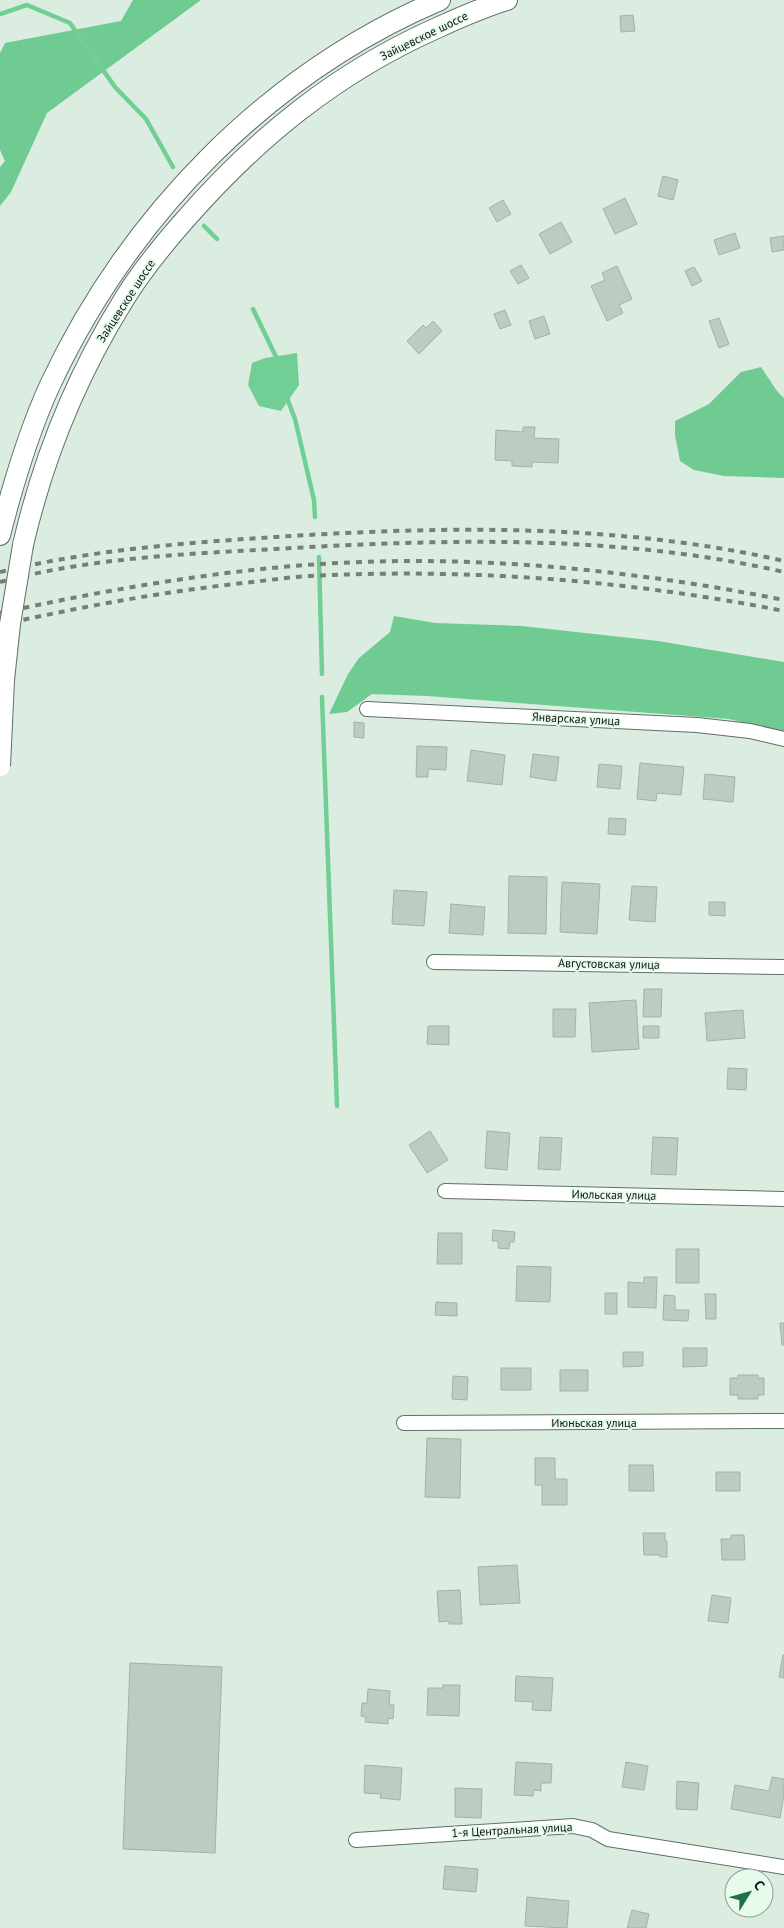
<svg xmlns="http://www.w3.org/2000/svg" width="784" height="1928" viewBox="0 0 784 1928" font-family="'PT Sans',sans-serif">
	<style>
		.forest { fill: #6fcb92 }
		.water { fill: #71ce94 }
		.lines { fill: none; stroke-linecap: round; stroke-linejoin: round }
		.stream { stroke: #71ce94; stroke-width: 4.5 }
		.building { fill: #bbcdc0; stroke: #a1b3a6 }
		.street-casing { stroke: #5f7064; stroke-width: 16 }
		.secondary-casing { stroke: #5f7064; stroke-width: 22 }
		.street { stroke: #fff; stroke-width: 14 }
		.secondary { stroke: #fff; stroke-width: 20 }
		.rail { stroke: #738077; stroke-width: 4; stroke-dasharray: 6 6; stroke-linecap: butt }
		.secondary-bridge-casing { stroke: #5f7064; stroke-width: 22; stroke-linecap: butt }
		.secondary-bridge { stroke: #fff; stroke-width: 20 }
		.labels { text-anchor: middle; stroke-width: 4; stroke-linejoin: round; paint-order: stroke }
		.street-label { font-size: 12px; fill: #0d130f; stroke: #e7fbed }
	</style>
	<rect width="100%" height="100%" fill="#daede0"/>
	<path class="forest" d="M133,0H201L47,113L11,192L0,206V167L5,161L0,150V53L5,43L121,21Z
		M761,367L777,391L784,398V478L724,476L694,470L680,461L675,435V421L709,404L741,372Z
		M394,616L435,623L522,626L658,641L784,662V733L729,719L427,696L372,694L347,712L329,714L348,674L359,658L390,632Z"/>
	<path class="water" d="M297,353L299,385L281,411L259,406L248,385L252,363L265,358Z"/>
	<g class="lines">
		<path class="stream" d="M0,14L27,5L70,23L115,87L146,119L173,167
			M204,226L217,239
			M253,309L278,361
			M287,398L295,419L314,500L315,517
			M319,557L322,674
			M322,697L337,1106"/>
	</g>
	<path class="building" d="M633,15L635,31L621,32L620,16Z
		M663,176L678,180L673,200L658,196Z
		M625,198L637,224L615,234L603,209Z
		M503,200L511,214L497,222L489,208Z
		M561,222L572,242L550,254L539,234Z
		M735,233L740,248L719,255L714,240Z
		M784,236V250L772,252L770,238Z
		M521,265L529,278L518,284L510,271Z
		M617,266L632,299L619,305L623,313L607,321L591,286L605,280L602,273Z
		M694,267L702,281L692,286L685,271Z
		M505,310L511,325L500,329L494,314Z
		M544,316L550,334L535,339L529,321Z
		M719,318L729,344L719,348L709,321Z
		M433,321L442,331L419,354L407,341L423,325L426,328Z
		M523,427H535L534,438L559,439L558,463L532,462V467L512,466V461L495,460L496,430L523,432Z
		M354,722L364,723V738L354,737Z
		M417,746L447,747L446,770L428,769V777H416Z
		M471,750L505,755L502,785L467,781Z
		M533,754L559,757L556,781L530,777Z
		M640,763L684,767L681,795L657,793L656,801L637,799Z
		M599,764L622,766L620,789L597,787Z
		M705,774L735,777L733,802L703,799Z
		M609,818L626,819L625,835L608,834Z
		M509,876L547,877L546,934L508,933Z
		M562,882L600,884L597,934L560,932Z
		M632,886L657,887L655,922L629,920Z
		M394,890L427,892L424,926L392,924Z
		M709,902H725V916L709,915Z
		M451,904L485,907L483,935L449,933Z
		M644,989H662L661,1017H643Z
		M636,1000L639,1049L592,1052L589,1003Z
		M553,1009H576L575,1037H553Z
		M743,1010L745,1038L707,1041L705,1013Z
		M428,1026H449V1045L427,1044Z
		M643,1026H659V1038H643Z
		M728,1068L747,1069L746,1090L727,1089Z
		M430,1131L448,1160L427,1173L409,1145Z
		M487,1131L510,1133L507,1170L485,1168Z
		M540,1137L562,1138L560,1170L538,1169Z
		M653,1137L678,1138L676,1175L651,1174Z
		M493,1230L515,1232L514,1242H510L509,1249L498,1248V1241H492Z
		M438,1233H462V1264H437Z
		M676,1249H699V1283H676Z
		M517,1266L551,1267L550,1302L516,1301Z
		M644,1277H657L656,1308L628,1307V1282L644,1283Z
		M605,1293H617V1314H605Z
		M705,1294H716V1319H706Z
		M664,1295L675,1296V1310H689L688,1321L663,1320Z
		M436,1302L457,1303V1316L435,1315Z
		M780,1323H784V1345H782Z
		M683,1348H707V1366L683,1367Z
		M623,1352H643V1366L623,1367Z
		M501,1368H531V1390H501Z
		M560,1370H588V1391H560Z
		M738,1375H758V1378H764V1395H758V1399H738V1395H730V1378H738Z
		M453,1376L468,1377L467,1400L452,1399Z
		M427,1438L461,1439L460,1498L425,1497Z
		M535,1458H555V1479H567V1505H542V1485H535Z
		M629,1465H653L654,1491H629Z
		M716,1472H740V1491H716Z
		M643,1533H665V1541H667V1557H660V1555H644Z
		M731,1535H744L745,1560H722L721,1539H731Z
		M517,1565L520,1603L480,1605L478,1567Z
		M460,1590L462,1624H449V1621L439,1622L437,1591Z
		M712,1595L731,1598L728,1623L708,1621Z
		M783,1655H784V1678L779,1677Z
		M130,1663L222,1667L215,1853L123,1849Z
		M516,1676L553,1678L551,1711L532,1710L533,1702L515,1701Z
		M443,1685H460L459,1716L427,1715L428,1688H443Z
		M368,1689L390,1691L389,1705H394L393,1719L388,1718V1724L365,1722L366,1717L361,1716L362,1703H367Z
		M516,1762L552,1764L551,1783H541V1791L534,1790L533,1796L514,1795Z
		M626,1762L648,1766L644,1790L622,1787Z
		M365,1765L402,1768L400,1800L380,1798L381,1794L364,1793Z
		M772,1777L784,1779V1795L780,1818L731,1809L735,1785L769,1791Z
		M677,1781L699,1783L697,1810L676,1809Z
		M455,1788L482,1789L481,1818L455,1817Z
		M445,1866L478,1869L476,1892L443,1889Z
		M527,1897L569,1901L567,1928L525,1926Z
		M632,1910L649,1914L646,1928H627Z"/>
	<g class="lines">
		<g class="street-casing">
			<path id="street" d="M367,709L697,725L750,731L784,739
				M434,962L784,967
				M445,1191L784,1199
				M404,1423L784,1421
				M356,1840L573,1826L592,1830L608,1839L784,1867"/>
		</g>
		<g class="secondary-casing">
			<path id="secondary" d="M0,535C13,484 28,433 50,385C129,216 268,73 440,0
				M23,545C43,458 76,377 123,301C140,273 161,247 183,222C256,138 337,72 439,27C461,17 484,7 507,0"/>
		</g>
		<use href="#street" class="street"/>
		<use href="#secondary" class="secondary"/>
		<path class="rail" d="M0,572C90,550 183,543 275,537C444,526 618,523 784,561
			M0,582C89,558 184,554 275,549C445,539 617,534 784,572
			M0,613C101,591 203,573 306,565C465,553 628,569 784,600
			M0,625C80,607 161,592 243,583C265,581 287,577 310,576C469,568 627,580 784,611"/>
		<g class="secondary-bridge-casing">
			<path id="secondary-bridge" d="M0,766L4,680L10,624L23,545"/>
		</g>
		<use href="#secondary-bridge" class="secondary-bridge"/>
	</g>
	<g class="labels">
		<g class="street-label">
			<text transform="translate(424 36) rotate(-26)" y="4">Зайцевское шоссе</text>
			<text transform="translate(126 301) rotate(-57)" y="4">Зайцевское шоссе</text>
			<text transform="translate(576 719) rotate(3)" y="4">Январская улица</text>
			<text transform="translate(609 964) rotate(1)" y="4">Августовская улица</text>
			<text transform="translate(614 1195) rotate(1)" y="4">Июльская улица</text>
			<text x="594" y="1427">Июньская улица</text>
			<text transform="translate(512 1830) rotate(-3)" y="4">1-я Центральная улица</text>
		</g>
	</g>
	<g transform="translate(749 1893) rotate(53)"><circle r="24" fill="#e7fbed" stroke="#909e94"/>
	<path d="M0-4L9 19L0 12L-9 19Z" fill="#1e7245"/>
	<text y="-8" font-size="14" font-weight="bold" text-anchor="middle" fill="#0d130f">С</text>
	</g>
</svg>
